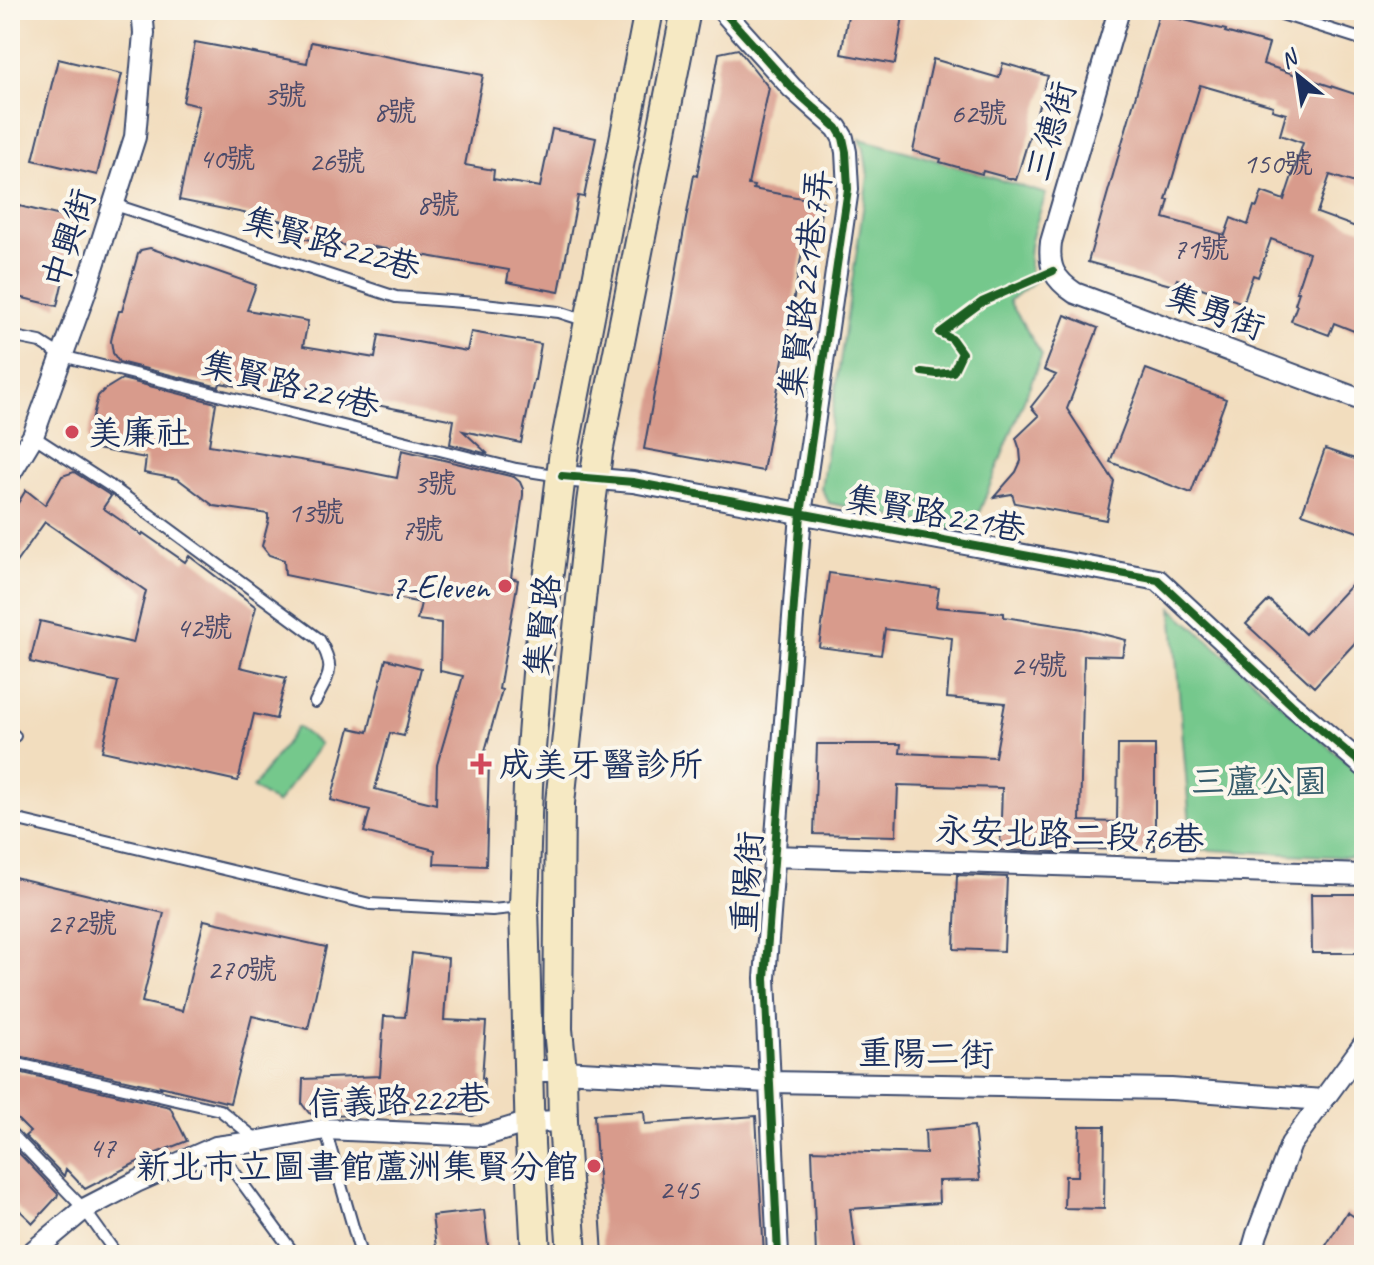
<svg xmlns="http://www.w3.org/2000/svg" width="1374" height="1265" viewBox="0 0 1374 1265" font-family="Caveat,'LXGW WenKai TC',sans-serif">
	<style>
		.green { fill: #74c88c; stroke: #487c75; stroke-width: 2 }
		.building { fill: #d89b8c; fill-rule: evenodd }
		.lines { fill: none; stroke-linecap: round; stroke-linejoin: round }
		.lane-casing { stroke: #3b496c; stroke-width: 14 }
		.street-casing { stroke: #3b496c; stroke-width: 24 }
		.secondary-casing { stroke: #3b496c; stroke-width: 32 }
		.lane { stroke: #fff; stroke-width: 10 }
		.street { stroke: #fff; stroke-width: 20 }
		.secondary { stroke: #f6e9c3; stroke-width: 28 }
		.cycleway-casing { stroke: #fbf7ec; stroke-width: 13 }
		.cycleway { stroke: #1b5e20; stroke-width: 8 }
		.poi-dot { fill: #d1495b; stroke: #fbf7ec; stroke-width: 3 }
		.labels { text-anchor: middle; stroke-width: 8; stroke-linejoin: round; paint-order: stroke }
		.number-label { font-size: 30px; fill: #4a4a6a }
		.street-label { font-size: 34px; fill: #1b2f5e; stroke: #fbf7ec }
		.poi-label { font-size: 34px; fill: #1b2f5e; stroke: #fbf7ec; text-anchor: start }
		.park-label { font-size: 34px; fill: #365d6c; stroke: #fbf7ec }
	</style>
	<rect width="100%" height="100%" fill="#fbf7ec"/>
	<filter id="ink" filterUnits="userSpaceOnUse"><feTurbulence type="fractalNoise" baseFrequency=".0125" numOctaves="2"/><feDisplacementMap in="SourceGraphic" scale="16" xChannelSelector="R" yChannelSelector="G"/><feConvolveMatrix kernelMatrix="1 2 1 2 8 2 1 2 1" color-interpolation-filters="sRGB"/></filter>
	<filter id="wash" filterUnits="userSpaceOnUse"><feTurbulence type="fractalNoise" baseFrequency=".006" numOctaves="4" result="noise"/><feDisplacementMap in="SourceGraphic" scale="32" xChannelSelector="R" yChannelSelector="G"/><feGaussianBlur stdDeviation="1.8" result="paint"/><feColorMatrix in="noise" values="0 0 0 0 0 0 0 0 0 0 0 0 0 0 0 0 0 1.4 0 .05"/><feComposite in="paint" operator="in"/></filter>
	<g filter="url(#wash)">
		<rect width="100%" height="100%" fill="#f2ddbe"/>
		<path class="green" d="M860,139L912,153L1046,194C1037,223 1021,253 1034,282L1009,301L1042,355L971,533L829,503L821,488L868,176L864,149Z
			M1172,608L1364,778V858L1192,849Z
			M297,727L320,744L277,804L253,788Z"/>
		<g id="blocks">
			<path class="building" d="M849,10H904L895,64L841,54Z
				M1159,14L1226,30L1225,32L1269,44L1263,64L1364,97V186L1330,175L1317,213L1364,230V335L1334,323L1329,335L1291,321L1297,305L1295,304L1299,292H1296L1309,253L1271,239L1258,277L1253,275L1243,303L1177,279L1174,286L1088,262ZM1200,85L1273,106L1272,110L1286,114L1280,135L1303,143L1284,200L1262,192L1257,207L1254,206L1248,225L1231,218L1225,235L1164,218L1169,200H1166Z
				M195,42L307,63L311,42L483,75L465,165L494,170L493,179L540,187L552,129L596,138L584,197L578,196L559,292L507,282L509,270L368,246L367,249L282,235L284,221L179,200L199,106L183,102Z
				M738,49L769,88L748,185L754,186L753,189L823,202L815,243L804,241L763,471L644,449L694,175L697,176L719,53Z
				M58,59L122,74L97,175L33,160Z
				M933,59L999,78L1003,63L1048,76L1016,180L983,171L982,174L940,162L941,159L913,151Z
				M15,205L77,220L57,306L10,295V225Z
				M150,248L256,285L247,310L308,321L303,346L375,358L379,335L467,351L471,332L541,344L535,380H534L521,443L463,431L488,454L450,444L454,420L366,403L367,398L296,386L294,396L220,383L219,387L119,362L113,353L111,341L113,332L119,311H122L138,254L141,250Z
				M1065,315L1098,328L1067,409L1114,481L1106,520L1015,503L1012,494L994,497L1016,472L1021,461L1020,450L1016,438L1039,416L1031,407L1056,375L1044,370Z
				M1146,369L1226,399L1191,493L1110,462Z
				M122,379L216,403L209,445L343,467L397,478L402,450L514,477L520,482L523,489V495L511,578L518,580L499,689L502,690L482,762H489L486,866L434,864L435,850L364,832L370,810L331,800L350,728L368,732L386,659L421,668L404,736L390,733L375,789L436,804L437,765L463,676L440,671L441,623L417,620L421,603L285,575L284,560L269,555L262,546L269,519H268V514L214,506L178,479L144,473L146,458L96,449L89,443L88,436L98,396L104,390Z
				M1325,449L1364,462V534L1302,513Z
				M74,472L111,496L103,508L142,535L143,533L185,562L189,556L256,607L240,667L286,678L276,719L254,714L238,781L102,751L118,682L30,662L40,621L133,643L146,591L45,522L10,571V516L26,490L45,505L62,476Z
				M1364,571V633L1314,687L1246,624L1269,600L1305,634Z
				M829,573L939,588L936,607L1004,613V617L1082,629L1126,640L1122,656L1084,655L1080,821L1117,822L1118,745H1155V850L1079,849V853L1000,850L1002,788L898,785L896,836L814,834L817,744H901L900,753L995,757L1005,703L947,698L952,638L885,629L881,655L819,647Z
				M957,875L1007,877L1004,951L954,949Z
				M10,876L164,913L142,1002L182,1011L204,920L326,947L308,1029L252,1016L230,1103L160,1086L161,1088L10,1054Z
				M1311,894H1364V953H1312Z
				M412,953L448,958L444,1020L486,1022L482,1078H484L483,1111L473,1116L436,1113L314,1115L309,1113L302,1104L303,1079L380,1076L384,1016L405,1017Z
				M10,1070L170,1107L187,1141L149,1156L85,1189L66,1169L64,1176L25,1136L30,1132L10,1112Z
				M644,1111L645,1124L756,1116L764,1255H603L594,1114Z
				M974,1126L980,1180L938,1181L939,1203L850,1209L856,1255H816L812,1150L926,1154L925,1130Z
				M1080,1126H1105L1104,1209L1064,1208L1065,1176H1078Z
				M14,1148L58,1194L57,1197L33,1223L10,1201V1153Z
				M484,1210L489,1255H437L432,1216Z
				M1347,1212L1364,1223V1255H1320Z"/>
		</g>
	</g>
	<g filter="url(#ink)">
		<use href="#blocks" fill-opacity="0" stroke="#3b496c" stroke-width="2"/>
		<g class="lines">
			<g class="lane-casing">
				<path id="lane" d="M1269,10L1364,40
					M112,204L396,297L475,303L559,312L587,321
					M10,336L40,342L62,356L516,469L560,476
					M33,436L115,489L319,639C336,669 330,673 315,702
					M10,732L15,736
					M10,818L370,904L492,910L521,907
					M10,1062L220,1110L256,1139
					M325,1129L361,1255
					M10,1132L84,1209L117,1255
					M216,1147L295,1255"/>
			</g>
			<g class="street-casing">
				<path id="street" d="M722,10L792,88L837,128L843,138L846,152L848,189L801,514L765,978L778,1255
					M1119,10L1051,242C1048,267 1054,279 1075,293L1364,401
					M10,474L33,436L85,293L135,137L144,33L142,10
					M562,476L633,482L1158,580L1292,705L1364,766
					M773,856L1364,875
					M529,1071H562L769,1082L1171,1089L1323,1100
					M29,1255L84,1209L136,1182L216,1147L260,1141L325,1129L483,1136L529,1122L563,1121
					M1251,1255L1257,1234L1291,1144L1364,1044"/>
			</g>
			<g class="secondary-casing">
				<path id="secondary" d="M536,1255L530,1143L524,906L528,786L538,661L564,451L649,10
					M572,1255L563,1121L562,1071L558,1029L560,803L591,503L598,453L686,10"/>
			</g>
			<use href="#lane" class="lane"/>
			<use href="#street" class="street"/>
			<use href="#secondary" class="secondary"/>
			<g class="cycleway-casing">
				<path id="cycleway" d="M722,10L792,88L837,128L843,138L846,152L848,189L801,514L765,978L778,1255
					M922,372L937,374L953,372L962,353L952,339L940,333L982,302L1053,271
					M562,476L633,482L1158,580L1292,705L1364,766"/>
			</g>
			<use href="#cycleway" class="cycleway"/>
		</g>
	</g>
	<g class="poi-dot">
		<circle cx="72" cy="432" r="8"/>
		<circle cx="505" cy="586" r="8"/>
		<path d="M477 752h8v8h8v8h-8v8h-8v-8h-8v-8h8z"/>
		<circle cx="594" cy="1166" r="8"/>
	</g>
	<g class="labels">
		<g class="number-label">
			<text x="285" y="105">3號</text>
			<text x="395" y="121">8號</text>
			<text x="979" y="123">62號</text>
			<text x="227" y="168">40號</text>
			<text x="337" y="171">26號</text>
			<text x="1278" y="173">150號</text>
			<text x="438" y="214">8號</text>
			<text x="1201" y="258">71號</text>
			<text x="435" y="493">3號</text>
			<text x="316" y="522">13號</text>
			<text x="422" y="539">7號</text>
			<text x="204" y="637">42號</text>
			<text x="1039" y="675">24號</text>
			<text x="82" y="933">272號</text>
			<text x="242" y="979">270號</text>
			<text x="102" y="1157">47</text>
			<text x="679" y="1199">245</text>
		</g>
		<g class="street-label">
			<text transform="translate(1050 131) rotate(-74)" y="12">三德街</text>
			<text transform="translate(68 238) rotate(-72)" y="12">中興街</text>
			<text transform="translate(332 243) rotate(16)" y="12">集賢路222巷</text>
			<text transform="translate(805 283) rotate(-83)" y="12">集賢路221巷7弄</text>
			<text transform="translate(1216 311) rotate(20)" y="12">集勇街</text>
			<text transform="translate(291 384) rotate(14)" y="12">集賢路224巷</text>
			<text transform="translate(936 513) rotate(10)" y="12">集賢路221巷</text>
			<text transform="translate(542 625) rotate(-84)" y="12">集賢路</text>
			<text transform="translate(1070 834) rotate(2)" y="12">永安北路二段76巷</text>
			<text transform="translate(746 882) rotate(-86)" y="12">重陽街</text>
			<text transform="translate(926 1053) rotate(1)" y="12">重陽二街</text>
			<text transform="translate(399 1100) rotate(-2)" y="12">信義路222巷</text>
		</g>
		<g class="poi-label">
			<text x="88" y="444">美廉社</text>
			<text x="489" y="598" text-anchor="end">7-Eleven</text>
			<text x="499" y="776">成美牙醫診所</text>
			<text x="578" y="1178" text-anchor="end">新北市立圖書館蘆洲集賢分館</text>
		</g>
		<g class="park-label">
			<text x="1259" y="793">三蘆公園</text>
		</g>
	</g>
	<rect width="1374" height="1265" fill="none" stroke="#fbf7ec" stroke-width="40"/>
	<g transform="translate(1298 76) rotate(330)" stroke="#fbf7ec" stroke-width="6" paint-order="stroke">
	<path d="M0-6L14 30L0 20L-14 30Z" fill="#1b2f5e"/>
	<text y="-12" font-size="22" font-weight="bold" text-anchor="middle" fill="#1b2f5e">N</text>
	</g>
</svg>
